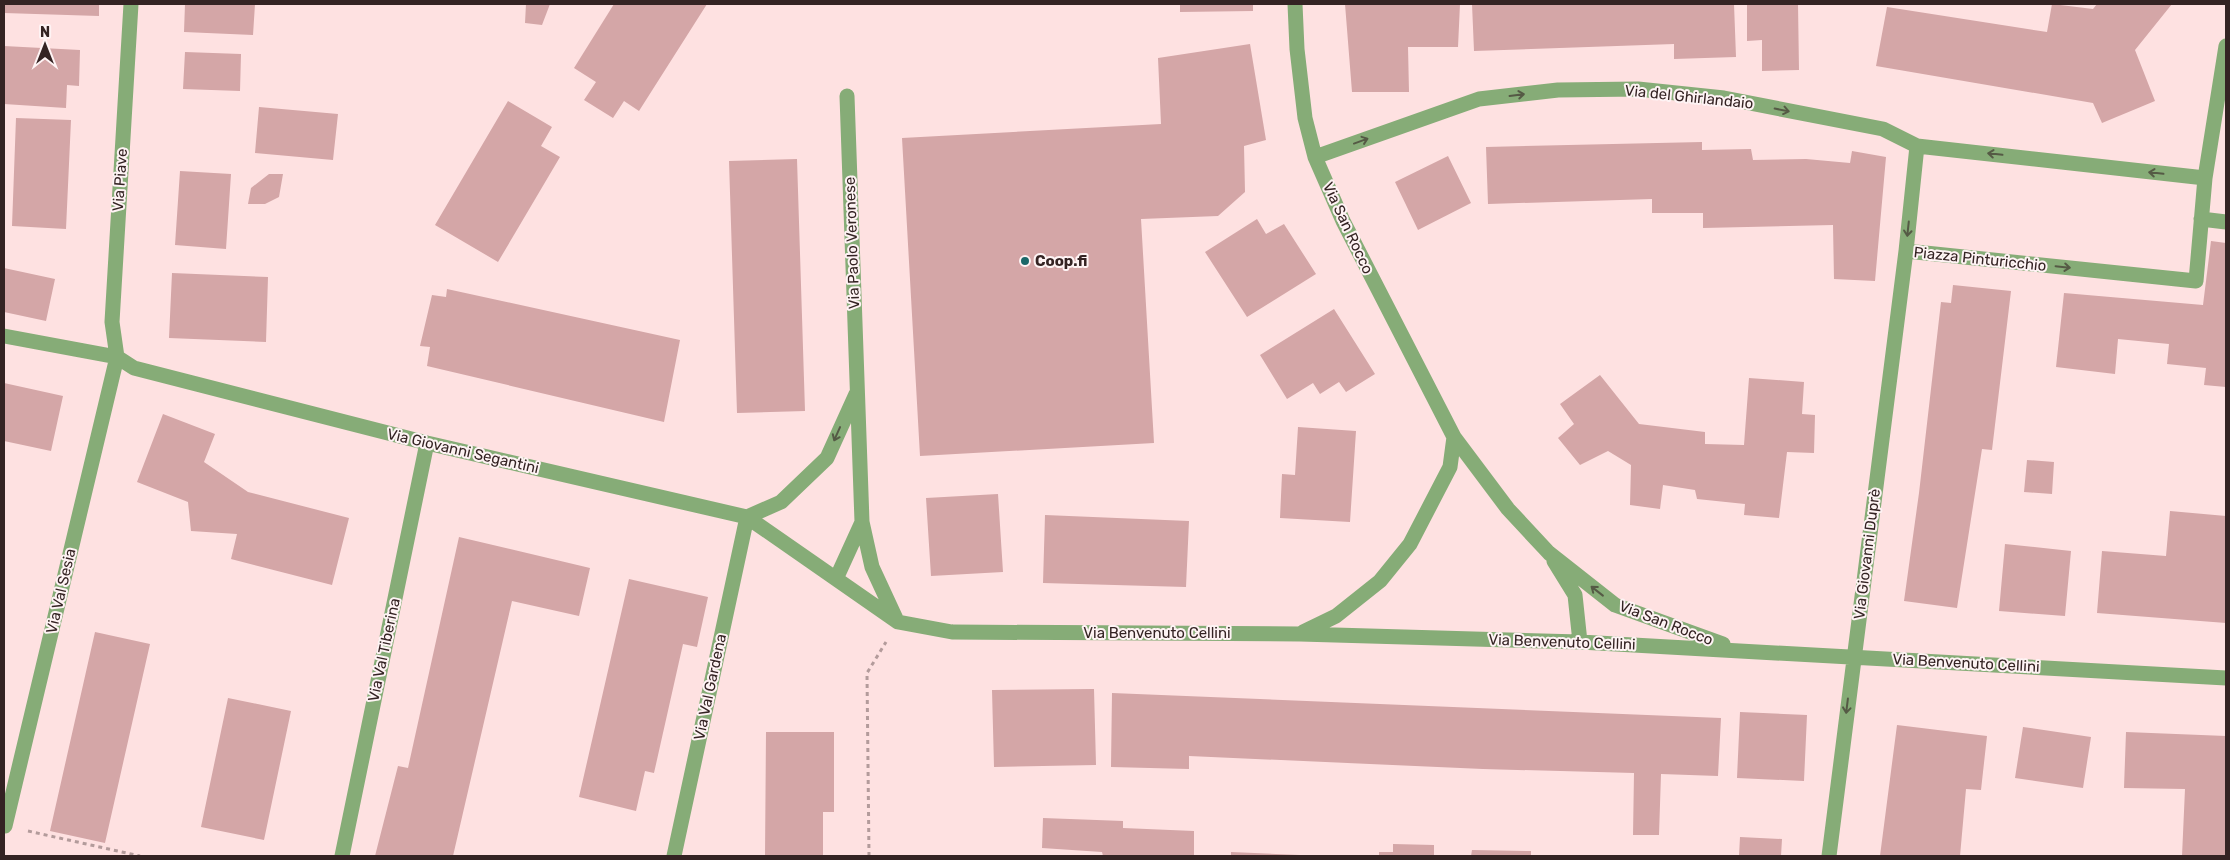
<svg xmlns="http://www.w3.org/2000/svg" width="2230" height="860" viewBox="0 0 2230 860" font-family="Rubik,sans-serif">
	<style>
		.building { fill: #d4a6a7 }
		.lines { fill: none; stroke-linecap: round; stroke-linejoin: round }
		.path { stroke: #b39b9b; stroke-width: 3; stroke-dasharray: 4 4; stroke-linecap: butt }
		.minor { stroke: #86ac77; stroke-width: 15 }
		.oneway { stroke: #555a45 }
		.poi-dot { fill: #1a6769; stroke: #fef3f4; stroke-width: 2 }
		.labels { text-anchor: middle; stroke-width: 4; stroke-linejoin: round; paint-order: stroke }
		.street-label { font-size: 15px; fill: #342323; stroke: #fef3f4 }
		.poi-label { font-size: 15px; font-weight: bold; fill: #342323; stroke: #fef3f4; text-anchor: start }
	</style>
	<rect width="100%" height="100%" fill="#fee1e1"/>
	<path class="building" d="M4,4H99V16L4,13Z
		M185,4H255L253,35L184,32Z
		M526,4H550L542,25L525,23Z
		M614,4H707L639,111L624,101L613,118L584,100L596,82L574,68Z
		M1180,4H1253V11L1180,12Z
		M1345,4H1460L1458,47H1408L1409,92H1352Z
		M1472,4H1734L1736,57L1674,59V44L1474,51Z
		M1747,4H1798L1799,70L1762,71V40L1747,41Z
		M2052,4L2093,9L2097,4H2172L2135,50L2155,101L2102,123L2093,103L1876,66L1887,7L2047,32Z
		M1250,44L1266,140L1244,146L1245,192L1218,216L1141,219L1154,443L920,456L902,138L1161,124L1158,58Z
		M4,46L80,50L79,86L67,85L66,108L4,104Z
		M185,52L241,54L240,91L183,89Z
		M508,101L552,127L541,146L560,157L498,262L435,225Z
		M259,107L338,114L333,160L255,153Z
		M16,118L71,120L66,229L12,226Z
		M1702,142V150L1751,149L1753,160L1806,159L1850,163L1852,151L1886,157L1875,281L1834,279L1833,225L1703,228V213H1652V199L1488,204L1486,147Z
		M1448,156L1471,203L1418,230L1395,182Z
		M797,159L805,411L737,413L729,161Z
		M180,171L231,174L226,249L175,245Z
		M269,174H283L279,197L265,204H248L251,188Z
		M1257,219L1266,234L1284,224L1316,274L1247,317L1205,252Z
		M2211,241L2226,243V387L2204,385L2206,368L2167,364L2169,344L2118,339L2115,374L2056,367L2064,293L2203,305Z
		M4,268L55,279L46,321L4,312Z
		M172,273L268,277L266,342L169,338Z
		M1953,285L2011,291L1992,450L1982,449L1957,608L1904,601L1919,493L1941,302L1951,303Z
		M447,289L680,340L664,422L427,366L430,347L420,346L432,295L446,297Z
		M1334,309L1375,374L1346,392L1339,382L1320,394L1313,383L1287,399L1260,355Z
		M1600,375L1639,424L1705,432V444L1744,445L1749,378L1804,382L1802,414L1815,415L1814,453L1787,452L1779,518L1744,515L1745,504L1697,499L1695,490L1663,485L1660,509L1630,505L1631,465L1608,451L1580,465L1558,438L1574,424L1560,404Z
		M4,383L63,396L51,451L4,441Z
		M163,414L215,434L204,462L248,492L349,518L332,585L231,559L237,534L191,531L188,502L137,482Z
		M1298,427L1356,431L1350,522L1280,518L1282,474L1295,475Z
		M2027,460L2054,462L2052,494L2024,492Z
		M998,494L1003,572L931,576L926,498Z
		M2170,511L2226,516V623L2097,613L2102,551L2166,556Z
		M1045,515L1189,521L1186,587L1043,583Z
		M459,537L590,568L579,616L512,601L453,856H375L398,766L408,768Z
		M2005,544L2071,551L2065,616L1999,611Z
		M629,579L708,597L697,647L683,644L654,773L645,771L636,811L579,797Z
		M95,632L150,644L105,843L50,831Z
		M1094,689L1096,765L994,767L992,690Z
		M1112,693L1721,718L1718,776L1661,774L1659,835H1633L1634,773L1483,769L1189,756V769L1111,767Z
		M228,698L291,711L264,840L201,827Z
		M1740,712L1807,715L1804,781L1737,778Z
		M1897,725L1987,736L1981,790L1966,789L1960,856H1880Z
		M2023,727L2091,737L2083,788L2015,778Z
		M766,732H834V812H823V856H765Z
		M2126,732L2226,736V856H2182L2185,789L2124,788Z
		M1043,818L1123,821V828L1194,831V856H1103L1102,852L1042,848Z
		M1740,837L1782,839L1781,856H1739Z
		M1393,844L1434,845V856H1379V852H1393Z
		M1472,850L1531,851V856H1471Z
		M1231,852L1300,855V856H1231Z"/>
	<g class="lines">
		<path class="path" d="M28,831L140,856
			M869,856L867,673L886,642"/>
		<path class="minor" d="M1295,4L1297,49L1305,118L1315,157L1343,221L1454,437L1508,509L1549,553L1615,605L1723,644
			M847,96L862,522L872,567L897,621
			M1315,157L1479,99L1558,90L1638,89L1724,98L1883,129L1917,146
			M2205,178L1917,146L1906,251L2196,281L2205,178L2226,46
			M2201,219L2226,222
			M4,336L117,357L134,368L427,443L747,517L898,622L952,632L1300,634L1580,642L2226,678
			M1554,561L1575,595L1580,642
			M836,579L862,522
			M1303,632L1336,616L1380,581L1410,544L1450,467L1454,437
			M5,826L117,357L112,322L131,4
			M342,856L427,443
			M674,856L747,517L781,502L827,458L856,394
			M1829,856L1906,251"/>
	</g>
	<defs><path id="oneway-shaft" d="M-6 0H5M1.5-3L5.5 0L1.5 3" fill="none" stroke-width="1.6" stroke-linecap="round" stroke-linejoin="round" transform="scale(1.25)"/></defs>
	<g class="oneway">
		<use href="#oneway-shaft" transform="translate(1517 95) rotate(-7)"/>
		<use href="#oneway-shaft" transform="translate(1782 110) rotate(11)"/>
		<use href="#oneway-shaft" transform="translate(1361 141) rotate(-20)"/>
		<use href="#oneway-shaft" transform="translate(1995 154) rotate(-174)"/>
		<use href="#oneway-shaft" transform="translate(2156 173) rotate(-174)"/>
		<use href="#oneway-shaft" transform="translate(1908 229) rotate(96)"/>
		<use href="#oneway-shaft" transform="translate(2063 267) rotate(6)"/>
		<use href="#oneway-shaft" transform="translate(837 434) rotate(114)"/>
		<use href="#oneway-shaft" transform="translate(1597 591) rotate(-142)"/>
		<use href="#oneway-shaft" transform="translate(1847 706) rotate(97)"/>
	</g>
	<circle class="poi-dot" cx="1025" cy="261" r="5"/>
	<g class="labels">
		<g class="street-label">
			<text transform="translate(1689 97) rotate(6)" y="5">Via del Ghirlandaio</text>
			<text transform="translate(120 180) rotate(-86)" y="5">Via Piave</text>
			<text transform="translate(1348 228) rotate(65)" y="5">Via San Rocco</text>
			<text transform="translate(852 243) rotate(-92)" y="5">Via Paolo Veronese</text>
			<text transform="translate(1980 259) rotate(6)" y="5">Piazza Pinturicchio</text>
			<text transform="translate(463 451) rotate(13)" y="5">Via Giovanni Segantini</text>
			<text transform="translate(1867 554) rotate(-83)" y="5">Via Giovanni Duprè</text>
			<text transform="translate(61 591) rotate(-77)" y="5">Via Val Sesia</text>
			<text transform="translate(1666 623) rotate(21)" y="5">Via San Rocco</text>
			<text x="1157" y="638">Via Benvenuto Cellini</text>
			<text transform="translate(1562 642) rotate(2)" y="5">Via Benvenuto Cellini</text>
			<text transform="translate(384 650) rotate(-78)" y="5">Via Val Tiberina</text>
			<text transform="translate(1966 663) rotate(3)" y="5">Via Benvenuto Cellini</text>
			<text transform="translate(710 687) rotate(-78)" y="5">Via Val Gardena</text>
		</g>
		<g class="poi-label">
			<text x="1035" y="266">Coop.fi</text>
		</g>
	</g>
	<rect width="2230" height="860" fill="none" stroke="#342323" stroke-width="10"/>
	<g transform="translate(45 45)" stroke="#fef3f4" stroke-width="4" paint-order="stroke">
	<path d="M0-4L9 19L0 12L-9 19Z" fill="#342323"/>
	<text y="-8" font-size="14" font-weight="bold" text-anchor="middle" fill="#342323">N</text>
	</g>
</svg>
